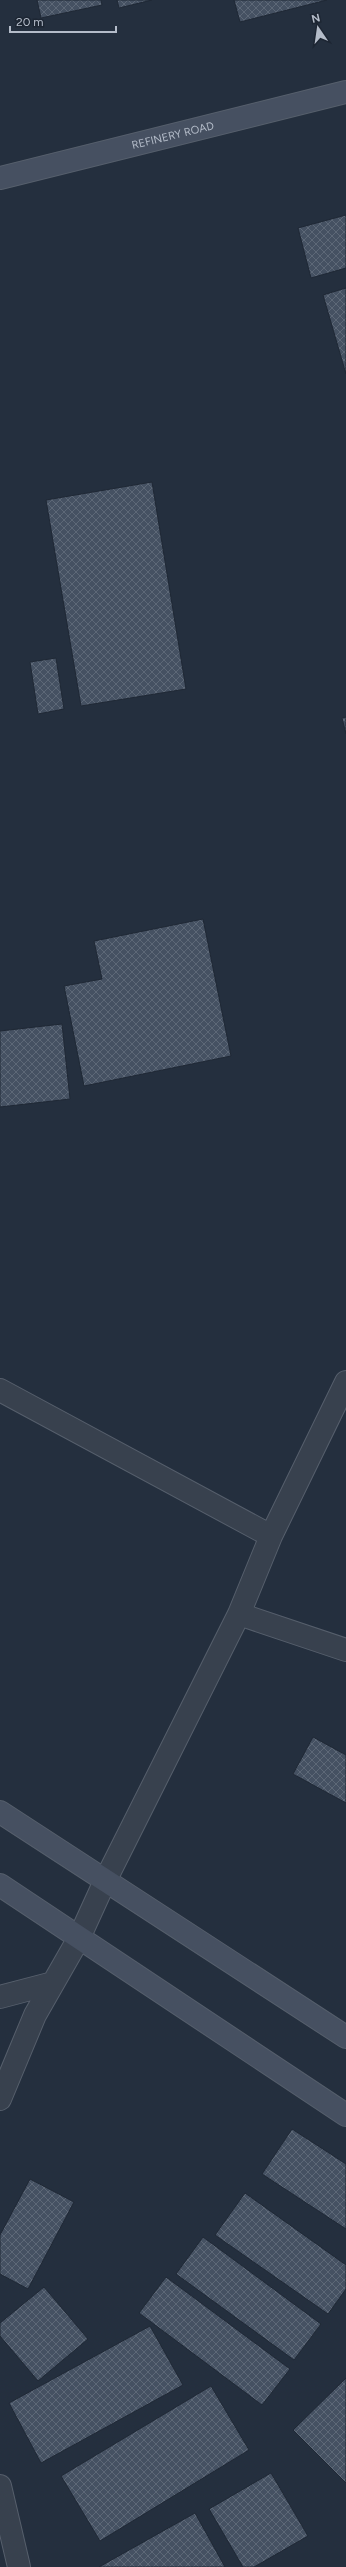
<svg xmlns="http://www.w3.org/2000/svg" width="346" height="2567" viewBox="0 0 346 2567" font-family="Figtree,sans-serif">
	<style>
		.building { fill: url(#building-cross-hatch); stroke: #1f2835 }
		.lines { fill: none; stroke-linecap: round; stroke-linejoin: round }
		.street-casing { stroke: #565f6c; stroke-width: 24 }
		.secondary-casing { stroke: #565f6c; stroke-width: 24 }
		.street { stroke: #38414e; stroke-width: 22 }
		.secondary { stroke: #465061; stroke-width: 22 }
		.labels { text-anchor: middle; stroke-width: 3.5; stroke-linejoin: round; paint-order: stroke }
		.street-label { font-size: 11px; fill: #b4bcc9; stroke: #1d2633 }
	</style>
	<defs>
		<pattern id="building-cross-hatch" width="8" height="8" patternUnits="userSpaceOnUse"><rect width="8" height="8" fill="#455162"/><path d="M0 0l8 8M0 8l8-8" fill="none" stroke="#5d6877"/></pattern>
	</defs>
	<rect width="100%" height="100%" fill="#242f3e"/>
	<path class="building" d="M37,0H101L102,5L41,18Z
		M117,0H152L119,8Z
		M234,0H327L240,22Z
		M346,215V268L311,278L298,228Z
		M346,288V374L323,295Z
		M152,482L186,689L81,706L46,500Z
		M56,658L64,709L38,714L30,662Z
		M346,717V734L342,718Z
		M203,919L231,1056L84,1086L64,986L102,979L94,941Z
		M62,1024L70,1099L0,1107V1031Z
		M313,1737L346,1755V1803L293,1774Z
		M292,2129L346,2164V2229L262,2174Z
		M30,2179L74,2202L28,2289L0,2274V2235Z
		M245,2193L346,2265V2289L328,2314L215,2235Z
		M203,2237L321,2324L294,2360L176,2274Z
		M166,2277L290,2369L262,2405L139,2313Z
		M44,2287L88,2339L38,2381L0,2336V2323Z
		M150,2326L183,2385L41,2463L9,2403Z
		M346,2378V2483L293,2430Z
		M211,2386L249,2450L100,2541L61,2476Z
		M271,2473L308,2536L254,2567H243L209,2509Z
		M195,2513L225,2567H99Z"/>
	<g class="lines">
		<g class="street-casing">
			<path id="street" d="M0,1390L271,1536
				M239,1614L346,1650
				M0,1997L53,1983
				M0,2099L35,2015L79,1938L105,1881L239,1614L271,1536L346,1382
				M0,2486L19,2567"/>
		</g>
		<g class="secondary-casing">
			<g id="secondary">
				<path id="s1" d="M0,178L346,92"/>
				<path d="M0,1812L346,2037"/>
				<path d="M0,1885L346,2115"/>
			</g>
		</g>
		<use href="#street" class="street"/>
		<use href="#secondary" class="secondary"/>
	</g>
	<g class="labels">
		<g class="street-label">
			<text dy="4" stroke="none"><textPath href="#s1" startOffset="178">REFINERY ROAD</textPath></text>
		</g>
	</g>
	<g transform="translate(318 28) rotate(347)" stroke="#1d2633" stroke-width="3" paint-order="stroke">
	<path d="M0-3L7 15L0 10L-7 15Z" fill="#b4bcc9"/>
	<text y="-6" font-size="11" font-weight="bold" text-anchor="middle" fill="#b4bcc9">N</text>
	</g>
	<path d="M10 26v6h106v-6" fill="none" stroke="#b4bcc9" stroke-width="2"/>
	<text x="16" y="26" font-size="12" fill="#b4bcc9" stroke="#1d2633" stroke-width="3" paint-order="stroke">20 m</text>
</svg>
